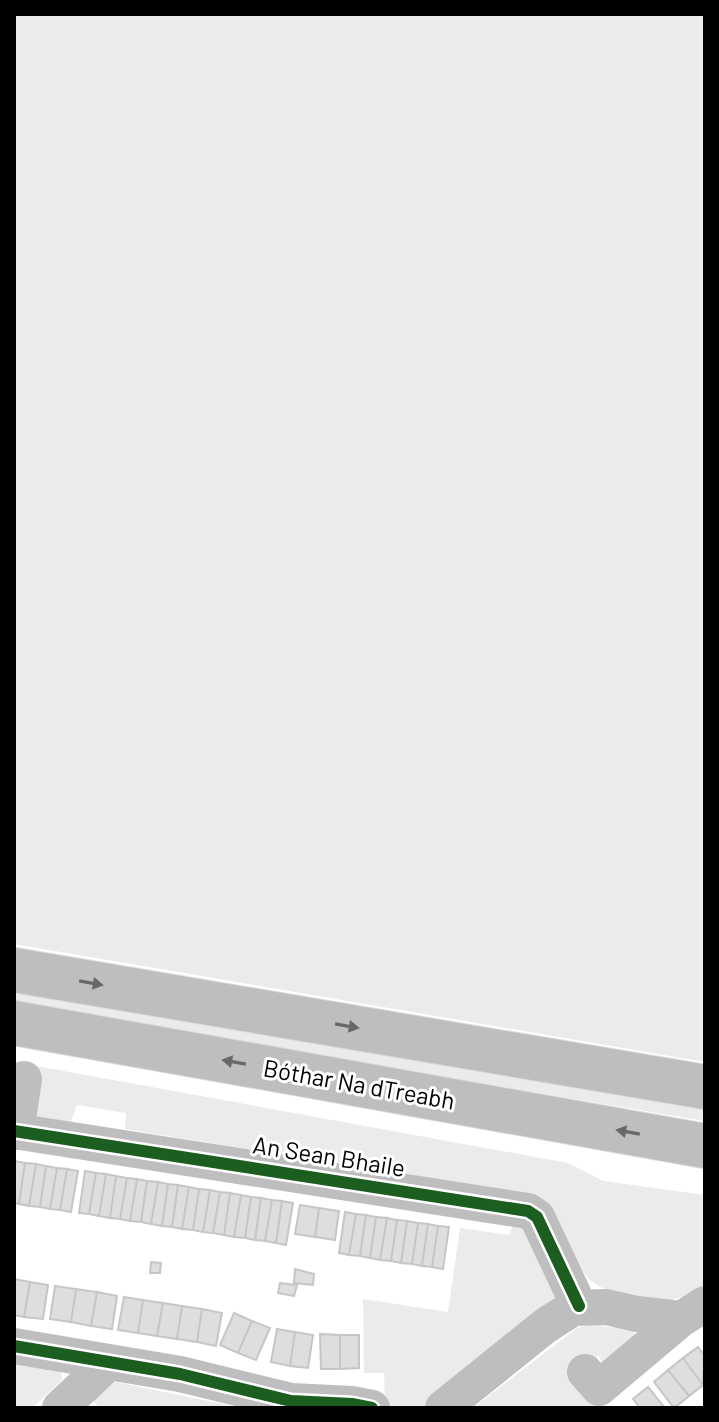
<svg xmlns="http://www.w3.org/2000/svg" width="719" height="1422" viewBox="0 0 719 1422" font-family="Barlow,sans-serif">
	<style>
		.green { fill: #ebebeb }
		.building { fill: #dedede; stroke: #c6c6c6; stroke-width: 2 }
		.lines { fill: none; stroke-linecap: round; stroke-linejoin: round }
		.highway-casing { stroke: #dbdbdb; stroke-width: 46 }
		.minor { stroke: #bebebe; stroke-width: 36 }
		.highway { stroke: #bebebe; stroke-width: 44 }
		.cycleway-casing { stroke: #fff; stroke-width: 17 }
		.cycleway { stroke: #1b5e20; stroke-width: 12 }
		.oneway { fill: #686868 }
		.labels { text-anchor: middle; stroke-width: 6; stroke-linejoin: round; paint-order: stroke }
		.street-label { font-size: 24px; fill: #000; stroke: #fff }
	</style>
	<rect width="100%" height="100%" fill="#fff"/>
	<path class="green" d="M14,14H705V1062L14,944Z
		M14,987L705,1103V1121L14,1004Z
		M14,1062L568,1163L603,1181L705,1195V1284C694,1290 683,1298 671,1300C648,1303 602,1294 587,1277C578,1266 572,1250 566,1237L410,1176L125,1129L126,1113L77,1105L70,1124H45L14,1096Z
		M513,1220H522L561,1295L423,1408H390L385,1400L384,1373H364L363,1299L448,1312L460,1228L510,1235Z
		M615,1322L634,1331L635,1335L604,1364L598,1356L574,1376L600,1408H473L577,1328L591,1324L613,1328Z
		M14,1359L61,1372L62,1380L32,1408H14Z
		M116,1382L242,1408H100L92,1400Z"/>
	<path class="building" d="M15,1161L25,1163L19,1204L14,1203Z
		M25,1163L36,1164L29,1206L19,1204Z
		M36,1164L46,1166L40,1207L29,1206Z
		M46,1166L57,1168L50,1209L40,1207Z
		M57,1168L67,1169L60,1210L50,1209Z
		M67,1169L78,1171L71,1212L60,1210Z
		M85,1171L96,1173L89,1214L79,1213Z
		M96,1173L106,1174L99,1216L89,1214Z
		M106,1174L116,1176L110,1218L99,1216Z
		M116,1176L127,1178L120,1219L110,1218Z
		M127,1178L137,1179L130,1221L120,1219Z
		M137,1179L147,1181L141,1222L130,1221Z
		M147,1181L158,1182L151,1224L141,1222Z
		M158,1182L168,1184L162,1226L151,1224Z
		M168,1184L178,1185L172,1227L162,1226Z
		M178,1185L189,1187L182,1229L172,1227Z
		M189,1187L199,1189L193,1230L182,1229Z
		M199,1189L210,1190L203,1232L193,1230Z
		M210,1190L220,1192L213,1233L203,1232Z
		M220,1192L230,1193L224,1235L213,1233Z
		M230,1193L241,1195L234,1237L224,1235Z
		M241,1195L251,1197L245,1238L234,1237Z
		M251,1197L261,1198L255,1240L245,1238Z
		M261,1198L272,1200L265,1241L255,1240Z
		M272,1200L282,1201L276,1243L265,1241Z
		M282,1201L293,1203L286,1245L276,1243Z
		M300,1205L319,1208L315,1237L295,1234Z
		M319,1208L339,1211L335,1240L315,1237Z
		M345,1212L356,1214L349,1255L339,1253Z
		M356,1214L366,1215L360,1256L349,1255Z
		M366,1215L376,1217L370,1258L360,1256Z
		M376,1217L387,1218L380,1260L370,1258Z
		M387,1218L397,1220L391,1261L380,1260Z
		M397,1220L407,1221L401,1263L391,1261Z
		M407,1221L418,1223L412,1264L401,1263Z
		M418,1223L428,1224L422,1266L412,1264Z
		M428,1224L438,1226L432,1267L422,1266Z
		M438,1226L449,1227L443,1269L432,1267Z
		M151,1262L161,1263L160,1273H150Z
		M295,1269L314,1274L313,1285L294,1283Z
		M14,1279L30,1282L24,1317L14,1315Z
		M30,1282L48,1285L43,1319L24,1317Z
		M280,1283L297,1285L294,1296L278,1293Z
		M55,1286L76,1289L71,1322L50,1319Z
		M76,1289L97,1292L91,1326L71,1322Z
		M97,1292L117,1296L112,1329L91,1326Z
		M124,1297L143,1300L138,1333L118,1330Z
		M143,1300L163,1303L157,1336L138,1333Z
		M163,1303L182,1306L177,1339L157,1336Z
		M182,1306L202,1309L197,1342L177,1339Z
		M202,1309L222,1313L216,1346L197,1342Z
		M234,1313L252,1321L238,1353L220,1345Z
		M252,1321L270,1328L256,1360L238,1353Z
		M277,1329L295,1332L290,1366L271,1362Z
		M295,1332L313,1335L308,1368L290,1366Z
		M320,1334L340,1335V1369H321Z
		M340,1335H359V1368L340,1369Z
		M698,1347L705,1356L703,1385L683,1358Z
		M683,1358L703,1385L689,1396L668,1370Z
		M668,1370L689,1396L674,1408L654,1382Z
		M648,1387L665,1408H640L633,1399Z"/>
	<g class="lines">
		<g class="highway-casing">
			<path id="highway" d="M14,970L705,1087
				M14,1023L705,1146"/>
		</g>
		<path class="minor" d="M14,1131L528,1211L537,1217L579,1306
			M16,1132L24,1079
			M14,1346L180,1374L291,1401L352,1404L372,1408
			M585,1372L599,1388L681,1319L705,1304
			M60,1408L108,1363
			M443,1408L545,1326L573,1308L606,1307L637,1314L681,1319"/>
		<use href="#highway" class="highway"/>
		<g class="cycleway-casing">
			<path id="cycleway" d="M14,1131L528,1211L537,1217L579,1306
				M14,1346L180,1374L291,1401L352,1404L372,1408"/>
		</g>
		<use href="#cycleway" class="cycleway"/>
	</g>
	<defs><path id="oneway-solid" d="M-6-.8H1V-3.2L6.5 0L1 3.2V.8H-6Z" transform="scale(2)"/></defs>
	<g class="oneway">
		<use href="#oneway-solid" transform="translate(91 983) rotate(10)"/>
		<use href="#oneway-solid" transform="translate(347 1026) rotate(10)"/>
		<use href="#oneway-solid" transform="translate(234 1062) rotate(-170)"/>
		<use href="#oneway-solid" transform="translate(628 1132) rotate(-170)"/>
	</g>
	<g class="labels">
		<g class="street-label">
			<text transform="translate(359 1085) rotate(10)" y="8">Bóthar Na dTreabh</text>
			<text transform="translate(329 1157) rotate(9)" y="8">An Sean Bhaile</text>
		</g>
	</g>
	<rect width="719" height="1422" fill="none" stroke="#000000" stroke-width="32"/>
</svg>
